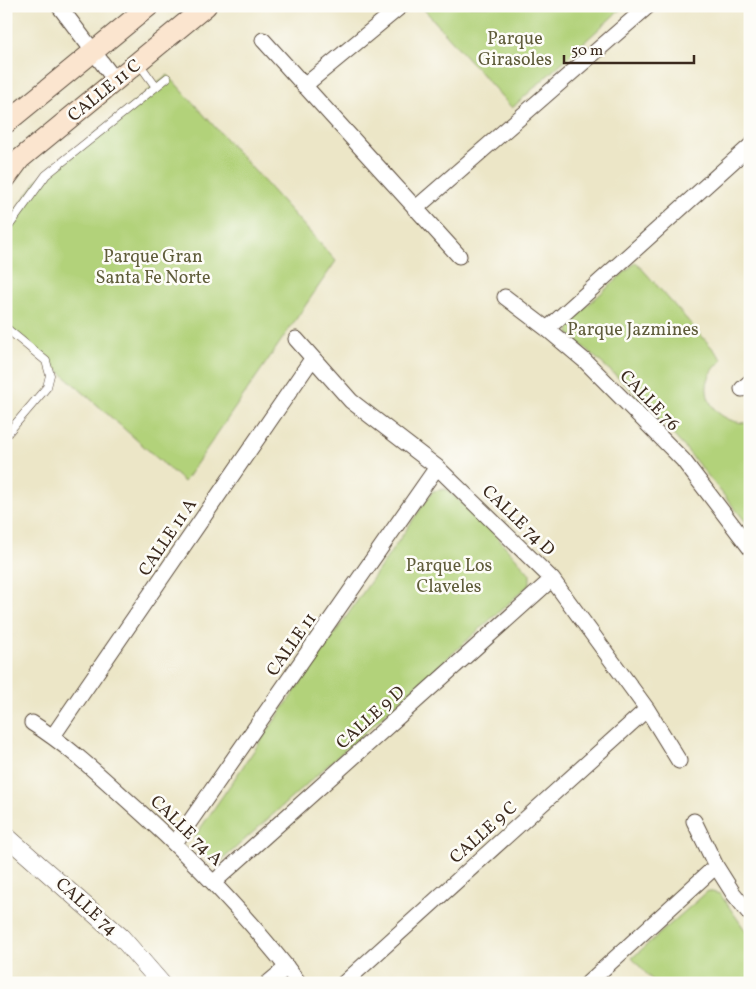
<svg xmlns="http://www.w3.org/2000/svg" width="756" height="989" viewBox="0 0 756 989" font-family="Vollkorn,serif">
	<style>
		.green { fill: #b2d27a; stroke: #767e4c }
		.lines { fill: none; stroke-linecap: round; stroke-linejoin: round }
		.service-casing { stroke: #564637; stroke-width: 9 }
		.minor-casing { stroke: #564637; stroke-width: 17 }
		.tertiary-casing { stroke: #564637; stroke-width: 19 }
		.secondary-casing { stroke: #564637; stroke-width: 22 }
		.service { stroke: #fff; stroke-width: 8 }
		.minor { stroke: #fff; stroke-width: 15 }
		.tertiary { stroke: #fff; stroke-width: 18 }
		.secondary { stroke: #fbe5cf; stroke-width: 20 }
		.labels { text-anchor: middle; stroke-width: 5; stroke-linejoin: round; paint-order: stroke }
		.park-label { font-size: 18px; fill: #5f5c3a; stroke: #fdfcf7 }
		.street-label { font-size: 18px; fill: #3b2a1e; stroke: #fdfcf7 }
	</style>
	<rect width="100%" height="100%" fill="#fdfcf7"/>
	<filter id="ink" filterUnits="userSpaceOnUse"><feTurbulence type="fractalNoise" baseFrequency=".02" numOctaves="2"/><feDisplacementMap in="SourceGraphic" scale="10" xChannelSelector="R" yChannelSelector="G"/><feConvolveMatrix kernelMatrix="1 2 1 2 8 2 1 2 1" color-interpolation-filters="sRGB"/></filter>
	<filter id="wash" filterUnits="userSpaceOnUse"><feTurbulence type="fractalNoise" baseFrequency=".0096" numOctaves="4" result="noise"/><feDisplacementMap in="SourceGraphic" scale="20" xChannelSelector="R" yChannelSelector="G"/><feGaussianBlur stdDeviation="1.12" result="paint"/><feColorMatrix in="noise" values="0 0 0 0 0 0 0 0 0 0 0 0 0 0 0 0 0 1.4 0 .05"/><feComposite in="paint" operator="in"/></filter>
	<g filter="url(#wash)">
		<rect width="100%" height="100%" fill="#ece6c7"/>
		<path class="green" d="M421,6H624L512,108Z
			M168,75L336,261L184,482L6,324V225L37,180Z
			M636,262L723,360C690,385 712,425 750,423V527L686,449L632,390L569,334L570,321Z
			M446,489L488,527L530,574V584L221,861L209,860L195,847V836L433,491Z
			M708,891L720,894L750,937V983H655L632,958Z"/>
	</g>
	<g filter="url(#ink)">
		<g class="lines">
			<g class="service-casing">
				<path id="service" d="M138,62L156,87
					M6,230L46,175L167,78
					M6,328L46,361L50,375L47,387L6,435"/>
			</g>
			<g class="minor-casing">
				<path id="minor" d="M59,6L115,80
					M263,40L459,256
					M304,86L401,6
					M415,209L648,6
					M505,297L547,329L585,361L683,460L750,548
					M547,329L750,146
					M296,339L351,401L437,467L552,579L647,709L679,761
					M742,389L750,382
					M32,723C67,745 96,772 127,800C190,856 248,916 299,983
					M53,736L312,359
					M694,821L716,866L733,893L750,914
					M175,843L437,467
					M214,882L552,579
					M268,983L287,967
					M344,983L647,709
					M588,983L716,866"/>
			</g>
			<g class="tertiary-casing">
				<path id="tertiary" d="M6,836L121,937L161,983"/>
			</g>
			<g class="secondary-casing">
				<path id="secondary" d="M6,123L149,6
					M6,178L20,159L206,6"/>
			</g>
			<use href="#service" class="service"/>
			<use href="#minor" class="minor"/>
			<use href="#tertiary" class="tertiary"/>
			<use href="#secondary" class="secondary"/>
		</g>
	</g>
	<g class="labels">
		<g class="park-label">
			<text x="515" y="44">Parque<tspan x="515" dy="21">Girasoles</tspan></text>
			<text x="153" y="262">Parque Gran<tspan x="153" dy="21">Santa Fe Norte</tspan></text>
			<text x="633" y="335">Parque Jazmines</text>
			<text x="449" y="571">Parque Los<tspan x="449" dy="21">Claveles</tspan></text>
		</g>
		<g class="street-label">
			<text transform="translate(104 90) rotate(-39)" y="6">CALLE 11 C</text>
			<text transform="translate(650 400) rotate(46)" y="6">CALLE 76</text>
			<text transform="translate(519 520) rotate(44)" y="6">CALLE 74 D</text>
			<text transform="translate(167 537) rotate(-56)" y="6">CALLE 11 A</text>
			<text transform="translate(291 644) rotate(-55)" y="6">CALLE 11</text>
			<text transform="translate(370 717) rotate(-42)" y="6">CALLE 9 D</text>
			<text transform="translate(187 830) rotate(44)" y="6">CALLE 74 A</text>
			<text transform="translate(483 832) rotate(-42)" y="6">CALLE 9 C</text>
			<text transform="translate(87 906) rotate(42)" y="6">CALLE 74</text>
		</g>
	</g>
	<rect width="756" height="989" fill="none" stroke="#fdfcf7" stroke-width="25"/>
	<path d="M564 55v8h130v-8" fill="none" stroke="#3b2a1e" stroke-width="2.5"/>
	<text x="571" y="55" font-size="15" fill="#3b2a1e" stroke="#fdfcf7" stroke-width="4" paint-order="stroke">50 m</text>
</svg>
